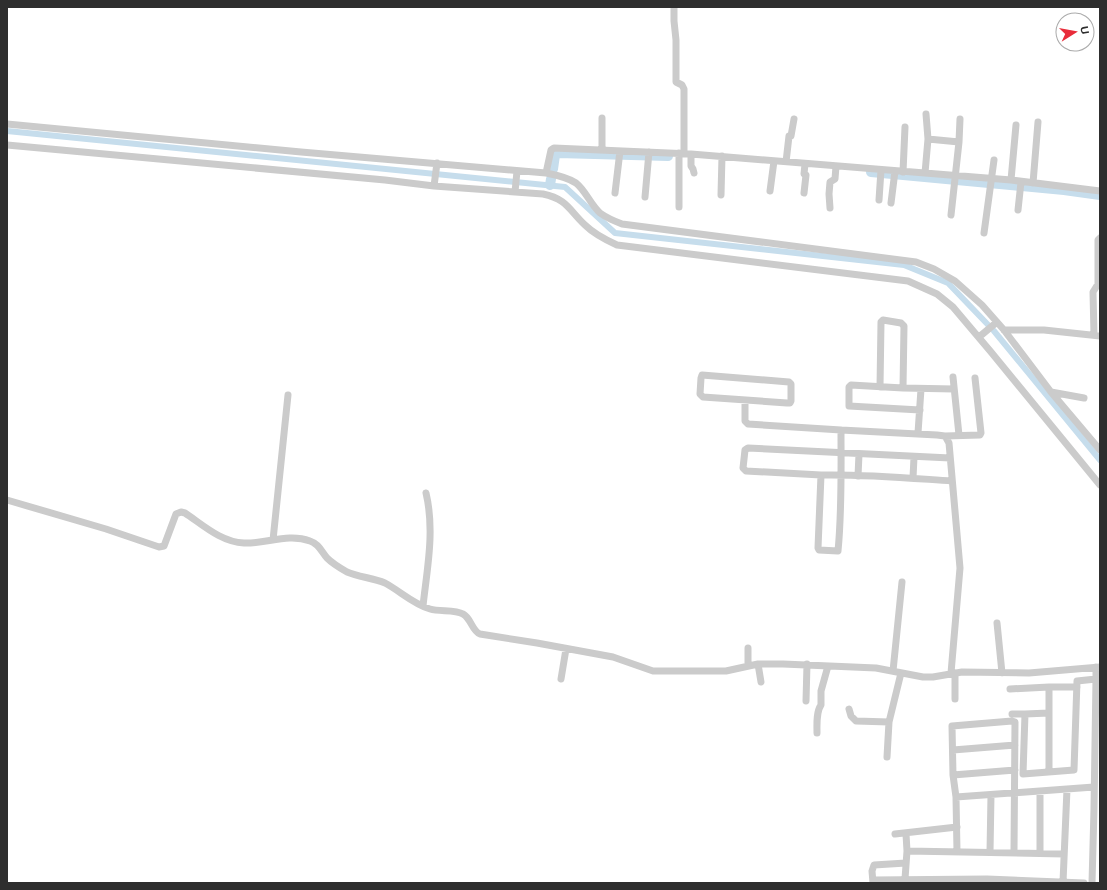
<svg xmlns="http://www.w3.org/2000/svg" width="1107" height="890" viewBox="0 0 1107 890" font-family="Arial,sans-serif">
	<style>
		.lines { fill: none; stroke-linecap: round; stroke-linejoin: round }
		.canal { stroke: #c6ddec; stroke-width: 6 }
		.river { stroke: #c6ddec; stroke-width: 10 }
		.minor { stroke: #cbcbcb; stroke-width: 7 }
	</style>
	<rect width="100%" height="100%" fill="#fff"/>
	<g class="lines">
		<path class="canal" d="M7,131L565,187L615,233L904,265L948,283L994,331L1100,460"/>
		<path class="river" d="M553,169L555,155L558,153L668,156
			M871,172L1064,190L1100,195
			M550,185L551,179"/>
		<path class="minor" d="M674,7V21L676,40V82L682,85L684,89V153
			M602,118V150
			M7,124L301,152L546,173C556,175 567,177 576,183C586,191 590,204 600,213C607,218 614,221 622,224L916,262L934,269L955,281L982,305L1004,330L1051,392L1100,450
			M928,139L959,142
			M7,145L385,180L434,186L543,194C567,199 569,210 585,225C594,234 606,240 617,245L908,281L937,294L953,307L991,352L1100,485
			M691,154V166L693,169L694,173
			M786,162L789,136H791L794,119
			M903,172L905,127
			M546,173L551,150L554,148L691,154L1011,180L1100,191
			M925,173L928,139L926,114
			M1011,180L1016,125
			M1033,183L1038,122
			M434,186L437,163
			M770,191L774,161
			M515,192L517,171
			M615,193L620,151
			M804,193L806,175L804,174L805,164
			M721,195L722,156
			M645,197L649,152
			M879,200L881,170
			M891,203L895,171
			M679,207V153
			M830,208L829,194L830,182L835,179L836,166
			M1018,210L1021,182
			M951,215L959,142L960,119
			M984,233L994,160
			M1004,330H1044L1100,336
			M1094,335L1093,292L1098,284V240L1100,238
			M979,337L997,322
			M702,375L789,382L791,384V401L790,403H787L703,397L700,394L701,378Z
			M953,377L959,435
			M880,387L881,322L883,320L901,323L904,326L903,388
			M1051,392L1084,398
			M745,401V421L748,424L841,430C841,470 842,511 838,551L819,550L818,548L821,475C865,474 908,478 952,481
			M920,410L849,406V387L851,385L903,388L954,389
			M841,430L937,435L945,436L949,443L960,568L951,673
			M918,433L921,389
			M945,436L980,435L981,433L975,378
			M821,475L746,471L743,468L745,450L748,448L950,458
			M858,476L859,454
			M913,478L914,457
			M7,500L106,529L159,547L164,546L176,514L181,512L185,513C203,525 221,542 244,543C266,544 288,533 310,541C319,544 321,551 327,558C332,563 340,568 347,572C359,577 373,578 385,583C400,591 413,604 430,609C440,612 455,609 463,614C471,618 472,631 480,634L537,643L613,657L653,671H726L758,664H783L876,668L923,677H933L962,672L1029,673L1100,667
			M273,540L288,395
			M423,606C427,569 435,531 426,493
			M997,623L1002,673
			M748,648V665
			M758,664L761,682
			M893,671L902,582
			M561,679L566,649
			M1010,689L1049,687
			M955,699V673
			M806,701L807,664
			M849,709L851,716L856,721L889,722
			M1049,713V687H1077
			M1012,714H1025
			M817,733C817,725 816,712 821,705V691L828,666
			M953,750L1015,745
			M887,757L889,722L901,673
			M1049,772V713L1025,714L1023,774L1074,770L1077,681L1096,679V667
			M953,775L1015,770
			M1040,791V853
			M956,797L1094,787
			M895,834L957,827
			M907,851L1064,854
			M957,852L956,797L953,775L952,726L1012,721L1015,722L1014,853
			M990,852L991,795
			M905,879L907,851L906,834
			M873,880L987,879L1084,883
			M1063,882L1067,789
			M873,883L872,871L874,865L906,863
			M1092,883L1094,809L1096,679L1100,678"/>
	</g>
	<rect width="1107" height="890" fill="none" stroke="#2e2e2e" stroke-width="16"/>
	<g transform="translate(1075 32) rotate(79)"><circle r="19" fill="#ffffff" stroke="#ababab"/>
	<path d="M0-3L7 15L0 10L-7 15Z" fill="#e82c3a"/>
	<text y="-6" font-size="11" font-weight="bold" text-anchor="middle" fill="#2e2e2e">U</text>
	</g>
</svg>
